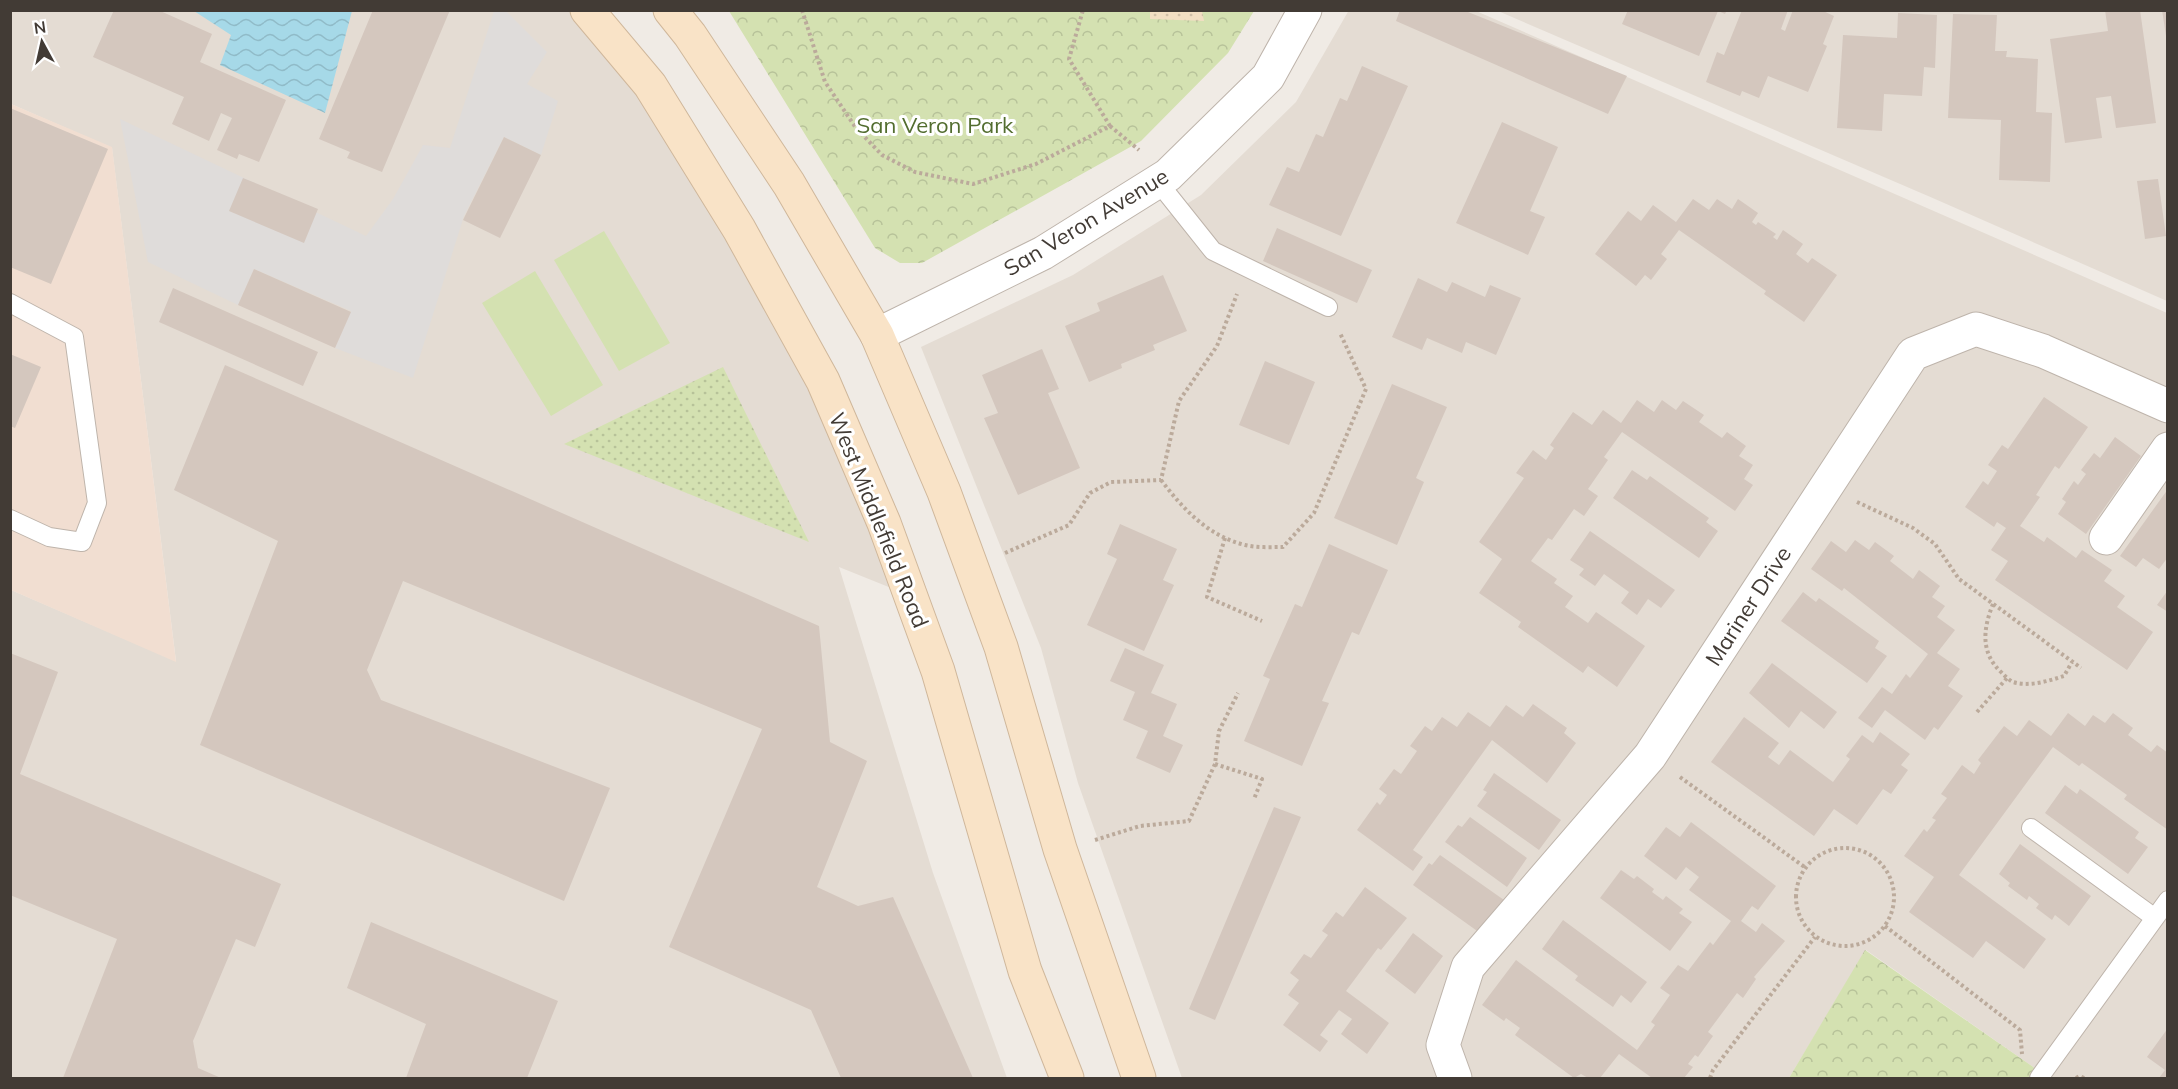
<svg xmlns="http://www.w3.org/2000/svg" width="2178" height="1089" viewBox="0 0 2178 1089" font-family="Mulish,sans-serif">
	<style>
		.residential { fill: #e4dcd3 }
		.commercial { fill: #f1ded1 }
		.grass { fill: url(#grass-dots) }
		.forest { fill: url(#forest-crowns) }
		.sand { fill: url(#sand-dots) }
		.pitch { fill: #d4e1b1 }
		.parking { fill: #dfdcda }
		.water { fill: url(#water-waves) }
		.building { fill: #d4c7be }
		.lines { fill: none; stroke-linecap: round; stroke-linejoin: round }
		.service-casing { stroke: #beb4ab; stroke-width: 20 }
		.minor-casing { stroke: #beb4ab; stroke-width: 35 }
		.secondary-casing { stroke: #cfb79b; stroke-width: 35 }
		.path { stroke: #bbaa9b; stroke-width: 4; stroke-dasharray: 3 3; stroke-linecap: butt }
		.service { stroke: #fff; stroke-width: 18 }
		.minor { stroke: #fff; stroke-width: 33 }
		.secondary { stroke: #f9e3c7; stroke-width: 33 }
		.labels { text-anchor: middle; stroke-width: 6; stroke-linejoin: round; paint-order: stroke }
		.park-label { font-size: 22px; fill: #526d2f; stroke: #fff }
		.street-label { font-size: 22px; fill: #423b35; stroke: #fff }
	</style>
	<defs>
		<pattern id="grass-dots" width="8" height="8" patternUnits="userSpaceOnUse" patternTransform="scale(1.5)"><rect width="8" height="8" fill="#d4e1b1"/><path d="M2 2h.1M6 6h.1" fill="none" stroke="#b7c299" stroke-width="1.8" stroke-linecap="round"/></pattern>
		<pattern id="forest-crowns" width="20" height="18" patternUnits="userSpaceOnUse" patternTransform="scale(1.5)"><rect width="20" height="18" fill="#d4e1b1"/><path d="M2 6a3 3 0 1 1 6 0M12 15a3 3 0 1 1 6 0" fill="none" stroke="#b7c299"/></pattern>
		<pattern id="sand-dots" width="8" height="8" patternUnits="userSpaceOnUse" patternTransform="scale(1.5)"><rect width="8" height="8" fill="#f2dfc3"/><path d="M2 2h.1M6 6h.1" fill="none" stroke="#d1c0a8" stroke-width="1.8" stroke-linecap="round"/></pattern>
		<pattern id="water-waves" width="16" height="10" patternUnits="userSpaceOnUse" patternTransform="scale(1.5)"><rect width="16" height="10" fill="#a6d9e8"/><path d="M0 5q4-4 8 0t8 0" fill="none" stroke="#90bbc8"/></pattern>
	</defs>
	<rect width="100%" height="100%" fill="#f0ebe5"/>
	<path class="residential" d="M1349,10L1476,11L2167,313V1078H2049L1866,950L1789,1078H1182L1078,783L1041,648L921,347L1073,275L1201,195L1296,102Z
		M11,11H587L739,229L911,596L839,567L933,873L1007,1078H11V590L176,661L112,148L11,104Z
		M1498,11H2167V301L1935,199Z"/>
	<path class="commercial" d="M11,104L112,147L176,662L11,590Z"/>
	<path class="grass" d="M723,367L809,542L564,444Z"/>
	<path class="forest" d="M729,11H1254L1228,53L1141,141L922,263H900L875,248Z
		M1865,950L2049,1078H1789Z"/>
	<path class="sand" d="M1150,11H1202L1204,21L1150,19Z"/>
	<path class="pitch" d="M604,231L670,343L619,371L554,260Z
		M535,271L603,385L551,416L482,303Z"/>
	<path class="parking" d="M494,11H506L547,52L527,84L558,101L541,155L504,137L464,216L413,378L335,348L351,311L254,269L238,305L148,262L120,119L366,236L393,199L423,145L450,148Z"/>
	<path class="water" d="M194,11H352L325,113L220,65L231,35Z"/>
	<path class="building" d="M114,10H158L212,34L200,62L286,100L259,162L239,154L237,159L217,150L232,118L221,113L209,141L172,124L184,97L93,57Z
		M373,10H450L382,172L347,158L350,152L319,139Z
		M1400,10H1463L1627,76L1608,114L1396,21Z
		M1628,10H1727L1725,14L1718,11L1699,56L1622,24Z
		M1742,10H1788L1781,29L1785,31L1793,10H1821L1834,16L1823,44L1827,46L1808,92L1768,76L1759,98L1742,91L1740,96L1706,82L1717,52L1724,55Z
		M2105,10H2140L2156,123L2116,128L2111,96L2096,98L2102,138L2065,143L2050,39L2108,31Z
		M2162,10H2168V36H2166Z
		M1898,13L1937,15L1935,68L1924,67L1922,96L1884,94L1882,131L1837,128L1843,35L1897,38Z
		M1953,14L1997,15L1995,51H2007L2006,57L2038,59L2036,112L2052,113L2050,182L1999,180L2001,120L1948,118Z
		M1362,66L1408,86L1341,236L1269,205L1287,167L1299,172L1316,134L1323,137L1340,98L1347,101Z
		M10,108L108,149L51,284L10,267Z
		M1502,122L1558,147L1530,211L1545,217L1528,255L1456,223Z
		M504,137L541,155L500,238L463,220Z
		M243,178L318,209L304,243L229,211Z
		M2158,179L2166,236L2145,239L2137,181Z
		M1693,199L1709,210L1717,199L1732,209L1738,199L1758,213L1752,222L1756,225L1758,222L1776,234L1773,237L1777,240L1783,230L1803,244L1796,254L1808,263L1812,258L1837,275L1804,322L1764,294L1766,291L1679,230L1661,254L1667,259L1651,280L1645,275L1636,286L1595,254L1628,211L1641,221L1653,205L1676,222Z
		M1277,228L1372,270L1357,303L1263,261Z
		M254,269L351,312L335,348L238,305Z
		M1163,275L1187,331L1153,345L1155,350L1121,364L1122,368L1089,382L1065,326L1100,311L1097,303Z
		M1418,278L1447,292L1452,282L1485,297L1490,285L1521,298L1496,355L1466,342L1462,353L1427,338L1422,350L1392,337Z
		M173,288L318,352L303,386L159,322Z
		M1042,349L1059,389L1048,393L1080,468L1018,495L984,418L998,413L982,375Z
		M10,354L41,367L15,428L10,426Z
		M1265,361L1315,382L1289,445L1239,425Z
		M225,365L819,626L830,742L867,761L817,887L858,906L893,897L973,1078H841L811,1010L669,947L762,729L403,581L367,670L381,700L610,788L564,901L200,745L278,541L174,490Z
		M1392,384L1447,407L1416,478L1424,482L1397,545L1334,518Z
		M2044,397L2088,427L2059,469L2055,466L2036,495L2040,497L2020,526L2044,542L2047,537L2076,558L2082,550L2112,570L2104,581L2125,596L2117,607L2153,632L2127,670L1995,580L2008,561L1991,550L2006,528L1997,522L1994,527L1965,507L1983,481L1988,485L1997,471L1988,465L2002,445L2008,449Z
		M1637,400L1654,412L1662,400L1676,410L1683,401L1704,415L1699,422L1722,438L1727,432L1746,446L1739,456L1753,465L1744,479L1753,485L1735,511L1622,432L1604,457L1608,460L1588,489L1598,496L1584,516L1574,509L1552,540L1548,538L1531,561L1557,579L1554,583L1573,596L1565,607L1588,623L1596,612L1645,646L1617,687L1588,666L1583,673L1518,627L1521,622L1479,593L1502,559L1479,542L1524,478L1516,473L1533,450L1546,460L1554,448L1550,445L1573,412L1592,425L1603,410L1621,423Z
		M2115,437L2141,456L2086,534L2058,514L2066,502L2062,499L2074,481L2078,485L2086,474L2081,470L2094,453L2100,458Z
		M1632,470L1647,480L1650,476L1709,518L1706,522L1718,531L1699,558L1613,498Z
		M2168,489V557L2159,569L2143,558L2136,567L2120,556Z
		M1120,524L1177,549L1163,580L1174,585L1144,651L1087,625L1117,559L1107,554Z
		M1590,531L1675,590L1661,608L1648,599L1637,615L1621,603L1629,592L1604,574L1595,586L1579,575L1584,569L1570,560Z
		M1855,540L1869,550L1875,542L1894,556L1890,561L1913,579L1919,570L1940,586L1932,597L1945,606L1937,617L1955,630L1937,653L1960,669L1948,686L1963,696L1938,730L1934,727L1925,740L1885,710L1872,728L1858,718L1882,687L1892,694L1906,674L1910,678L1928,654L1844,588L1842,591L1811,569L1831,541L1846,552Z
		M1329,544L1388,570L1359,635L1352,632L1322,701L1329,703L1302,766L1244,741L1270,679L1263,676L1295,604L1302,607Z
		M2168,590V612L2157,605Z
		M1803,592L1816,602L1819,598L1879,641L1875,648L1887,656L1867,683L1781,621Z
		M1125,648L1164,665L1151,693L1177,704L1163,736L1183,745L1170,773L1136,758L1148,731L1123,720L1135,692L1110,681Z
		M10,653L58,672L20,774L281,884L255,947L236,939L193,1041L198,1068L221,1078H63L117,939L10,895Z
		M1772,663L1837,712L1824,729L1801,711L1789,728L1749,693Z
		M1533,704L1567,728L1564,733L1576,743L1547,783L1492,740L1413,850L1423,857L1413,871L1357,830L1377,802L1380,805L1387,795L1379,789L1394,769L1401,774L1417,751L1410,746L1425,726L1432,731L1442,717L1457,727L1468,712L1490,727L1506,705L1523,717Z
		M2068,713L2085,726L2093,715L2105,723L2113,713L2133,728L2128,735L2151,752L2157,745L2168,753V830L2124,799L2127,795L2082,763L2079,766L2053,747L1959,875L2046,939L2024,969L1986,941L1973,958L1909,912L1934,877L1904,856L1924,829L1927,832L1936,820L1932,818L1947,798L1941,794L1962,765L1974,774L1981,763L1978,760L2004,726L2017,736L2029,720L2051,736Z
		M1744,717L1779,743L1768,757L1779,765L1790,750L1833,782L1850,759L1846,756L1862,735L1873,743L1880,732L1910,754L1901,765L1908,770L1891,794L1883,789L1857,825L1834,809L1814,836L1711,762Z
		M1494,773L1561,820L1539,850L1477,806L1487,792L1483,790Z
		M2065,785L2077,794L2080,789L2139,832L2135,838L2148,847L2128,874L2045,813Z
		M1274,807L1301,817L1215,1020L1189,1009Z
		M1470,817L1527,858L1507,887L1445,842L1458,825L1462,827Z
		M1691,822L1776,886L1758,910L1752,906L1741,921L1756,932L1762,923L1785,941L1754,977L1756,979L1743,998L1737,993L1708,1032L1713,1036L1698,1057L1695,1055L1688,1064L1693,1067L1684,1078H1652L1619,1054L1600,1078H1588L1581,1074L1574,1078L1515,1035L1520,1028L1506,1018L1504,1021L1482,1005L1516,960L1637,1050L1655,1025L1651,1022L1670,995L1660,988L1678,965L1688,971L1710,942L1713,945L1731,921L1689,890L1699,877L1686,867L1676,880L1644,856L1666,827L1680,837Z
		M2020,844L2091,896L2069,926L2055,915L2052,920L2036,908L2039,904L2029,896L2027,900L2008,886L2010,883L1999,874Z
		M1440,855L1504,900L1480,933L1413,885L1429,863L1432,865Z
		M1621,870L1634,879L1637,876L1654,889L1652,892L1663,900L1666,896L1683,909L1679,913L1692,922L1670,951L1600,898Z
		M1365,887L1407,918L1381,950L1378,948L1346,991L1389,1023L1367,1054L1341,1034L1352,1019L1339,1010L1320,1035L1328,1041L1320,1052L1283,1025L1299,1003L1288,995L1299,980L1290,973L1304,954L1311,958L1328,935L1322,931L1336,912L1343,917Z
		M1563,920L1647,982L1631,1003L1621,995L1613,1007L1575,980L1578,976L1542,949Z
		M371,922L558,1001L527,1078H406L426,1024L347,988Z
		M1413,933L1443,956L1415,994L1385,971Z
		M2168,1028V1078H2159L2165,1070L2147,1057Z"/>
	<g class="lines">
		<g class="service-casing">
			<path id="service" d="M1158,182L1213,251L1328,307
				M10,303L74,337L97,503L82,542L49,537L10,519
				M2031,828L2155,918
				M2039,1078L2168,900"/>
		</g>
		<g class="minor-casing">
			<path id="minor" d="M877,335L1043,253L1168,175L1268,77L1305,10
				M2106,538L2168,449
				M1455,1078L1443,1045L1468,967L1650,756L1913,354L1976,329L2043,351L2168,406"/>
		</g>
		<g class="secondary-casing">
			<path id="secondary" d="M587,10L650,85L739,229L823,381L884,523L938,671L1025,971L1067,1078
				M670,10L690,35L789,184L877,335L944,492L1001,647L1060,849L1139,1078"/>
		</g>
		<path class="path" d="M802,10L825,82L856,128L882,155L915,172L973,184L1036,164L1110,126L1069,59L1083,10
			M1110,126L1139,150
			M1161,480C1183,509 1208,536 1245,545C1257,548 1271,547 1283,547L1314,513L1366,389L1340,333
			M1857,502L1913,528L1935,544L1959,579L2081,668
			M1225,538L1207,597L1262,621
			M1005,553L1069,525L1090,493L1111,482L1161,480L1179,401L1217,346L1237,294
			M1993,604C1983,629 1980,653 2002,673C2005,676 2009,680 2013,682C2030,687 2048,681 2064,676L2072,662
			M1977,712L2007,678
			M1215,764L1262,779L1254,799
			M1680,777L1806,868
			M1095,840L1140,826L1189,821L1215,764L1219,731L1238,693
			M1796 897a49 49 0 1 1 98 0a49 49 0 1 1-98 0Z
			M1885,926L2020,1030L2022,1054
			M1710,1078L1713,1070L1815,937
			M2076,1078L2080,1076L2084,1078"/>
		<use href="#service" class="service"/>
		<use href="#minor" class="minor"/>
		<use href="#secondary" class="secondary"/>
	</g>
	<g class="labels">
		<g class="park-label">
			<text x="935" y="133">San Veron Park</text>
		</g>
		<g class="street-label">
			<text transform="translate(1086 222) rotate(-31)" y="8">San Veron Avenue</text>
			<text transform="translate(879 520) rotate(68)" y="8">West Middlefield Road</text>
			<text transform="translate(1748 606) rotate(-57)" y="8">Mariner Drive</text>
		</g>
	</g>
	<rect width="2178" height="1089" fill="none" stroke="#423b35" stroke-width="24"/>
	<g transform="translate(42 42) rotate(352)" stroke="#ffffff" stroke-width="4.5" paint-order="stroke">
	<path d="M0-4.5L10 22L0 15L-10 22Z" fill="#423b35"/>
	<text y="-9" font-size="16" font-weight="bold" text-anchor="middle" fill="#423b35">N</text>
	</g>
</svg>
